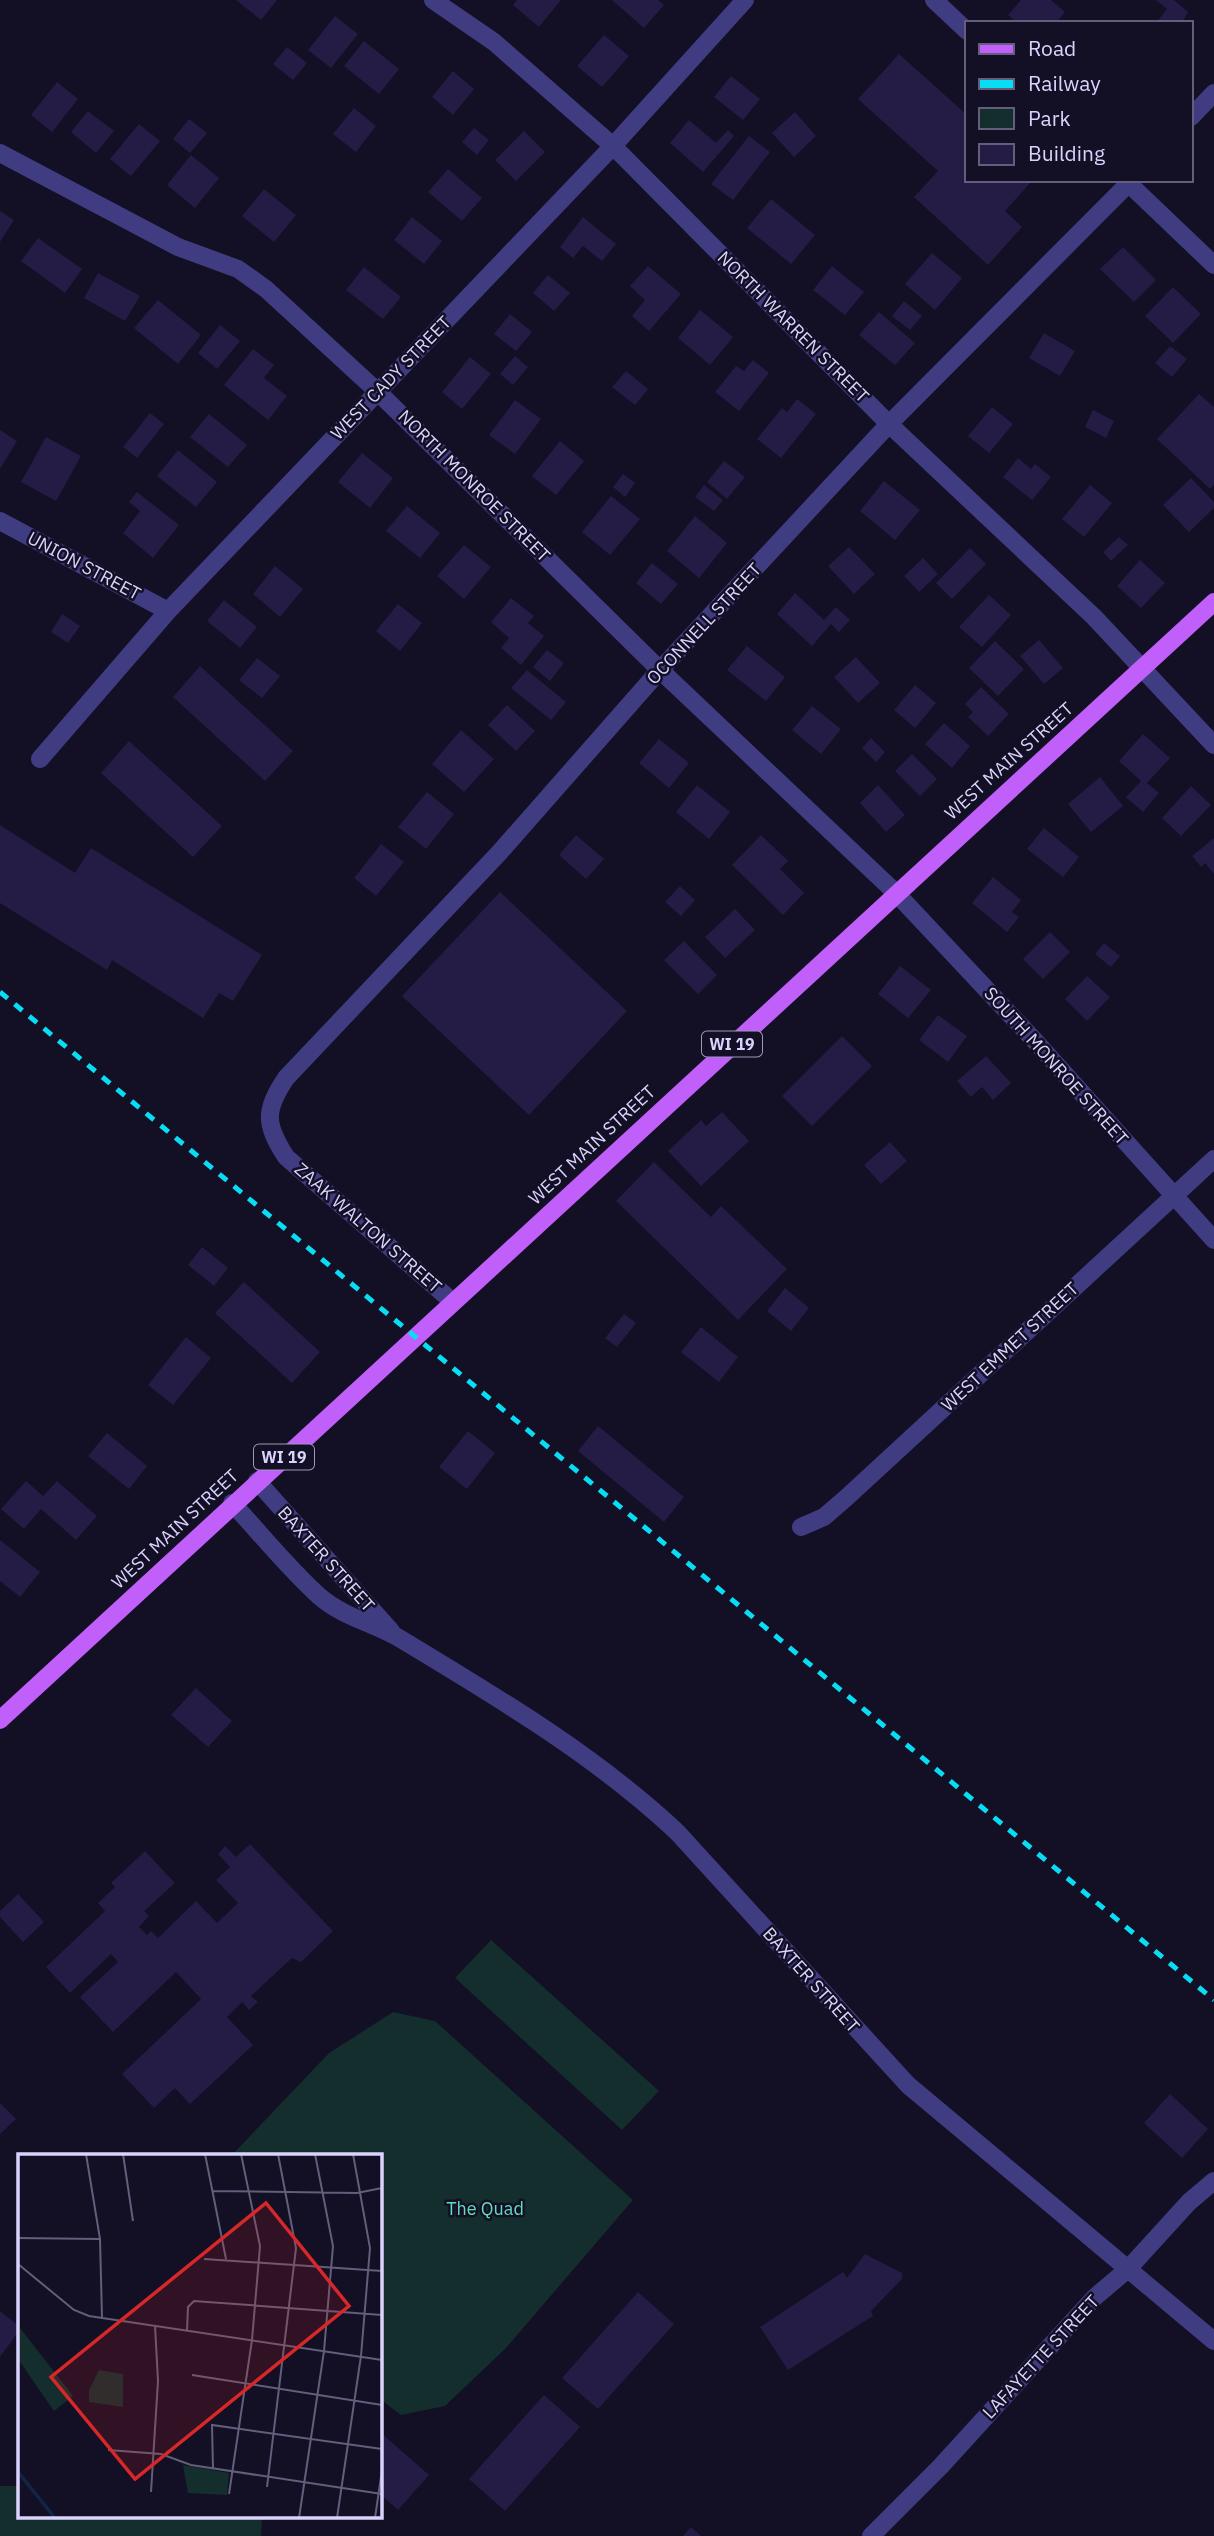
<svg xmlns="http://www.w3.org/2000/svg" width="1214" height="2536" viewBox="0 0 1214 2536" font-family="'IBM Plex Sans',sans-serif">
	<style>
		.green { fill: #132e2d }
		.building { fill: #241c44 }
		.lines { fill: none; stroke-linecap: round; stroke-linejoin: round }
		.minor { stroke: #3f3c81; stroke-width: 18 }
		.primary { stroke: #c05ff9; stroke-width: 18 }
		.rail { stroke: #09ddf5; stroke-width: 5; stroke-dasharray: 10 9; stroke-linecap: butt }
		.labels { text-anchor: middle; stroke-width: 5; stroke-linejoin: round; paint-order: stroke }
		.shield { fill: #130f24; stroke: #9e99bc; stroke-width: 2 }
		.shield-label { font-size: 16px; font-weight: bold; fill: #d9d4fd }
		.street-label { font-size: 18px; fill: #d9d4fd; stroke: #130f24 }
		.park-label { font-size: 18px; fill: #62dbbd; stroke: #130f24 }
		.inset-river { fill: none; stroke: #102548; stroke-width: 3.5 }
		.inset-road { fill: none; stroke: #625e7b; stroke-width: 2 }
		.view { fill: #d62828; fill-opacity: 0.15; stroke: #d62828; stroke-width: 3.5 }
		.inset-edge { fill: none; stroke: #d9d4fd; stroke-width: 3.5 }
	</style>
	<rect width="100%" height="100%" fill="#130f24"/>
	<path class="green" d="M491,1940L659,2091L622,2130L455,1978Z
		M393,2012L435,2021L633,2200L506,2348L445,2406L401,2415L380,2399V2156H231L329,2053Z
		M0,2486H19V2517H262L261,2536H0Z"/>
	<path class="building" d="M236,0H277L261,20Z
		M517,0H561L539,27L513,5Z
		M612,0H658L664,5L644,28Z
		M1021,0H1051L1065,12L1056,23H1017L1008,15Z
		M1156,0H1174L1188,12L1182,23H1156L1167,9Z
		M335,16L358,34L331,68L308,50Z
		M604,35L629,56L602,87L577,66Z
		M364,41L399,69L379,94L344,66Z
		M287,47L307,63L293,80L273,64Z
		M899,54L967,115V180H1033L1005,211L1022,227L988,265L914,197L938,171L858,99Z
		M453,71L474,89L453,115L432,97Z
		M731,76L760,99L743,120L714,97Z
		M57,82L78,99L52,132L31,115Z
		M354,108L376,126L356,152L333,134Z
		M88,111L114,131L96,153L71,132Z
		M795,112L816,136L794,157L772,133Z
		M189,119L207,133L190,153L173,139Z
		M689,120L716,143L728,130L734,136L703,172L670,143Z
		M139,124L160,141L131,176L110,159Z
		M474,128L489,140L477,155L462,142Z
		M524,131L545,152L516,181L495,160Z
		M749,136L770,152L733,200L711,184Z
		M191,155L219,178L195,208L167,185Z
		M448,169L482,198L462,221L428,192Z
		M264,189L296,215L274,242L242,216Z
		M771,199L815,235L791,264L747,228Z
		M0,211L14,220L0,242Z
		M412,217L442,241L424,264L394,240Z
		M583,217L616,244L602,261L583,246L573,258L560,247Z
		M38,238L82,269L65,293L21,261Z
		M1123,247L1156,280L1134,302L1100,269Z
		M932,253L962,278L935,310L905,284Z
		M648,266L681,294L649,331L632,316L645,300L630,286Z
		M832,266L864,292L845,315L813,290Z
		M364,267L401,297L383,319L346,290Z
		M98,273L140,296L125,321L84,298Z
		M548,275L570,293L554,311L533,293Z
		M1173,287L1201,314L1173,343L1145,316Z
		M158,300L201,335L178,364L134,328Z
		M904,301L922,316L910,330L892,316Z
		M700,310L733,337L710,365L678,338Z
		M879,312L915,343L895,365L859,335Z
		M510,314L532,332L516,351L494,334Z
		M220,325L240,341L217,369L198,353Z
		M1044,333L1075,351L1060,376L1029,358Z
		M1170,346L1187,359L1172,377L1155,363Z
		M253,349L274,365L264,378L287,396L268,420L224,385Z
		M515,356L528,367L513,385L500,374Z
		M470,357L491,374L462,409L442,392Z
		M753,360L769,373L739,411L715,392L736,366L744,371Z
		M626,371L648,389L635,405L612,387Z
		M1199,394L1214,407V485L1210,489L1157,439Z
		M797,399L816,414L781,458L757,439L782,408L787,412Z
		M515,400L541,419L515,454L489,435Z
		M992,407L1013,424L989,453L968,436Z
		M1093,410L1114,421L1106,438L1085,427Z
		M150,413L164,424L137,458L123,447Z
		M209,414L247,445L228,467L190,437Z
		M0,430L17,441L0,469Z
		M46,437L81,456L56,501L21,482Z
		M560,441L584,461L556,495L532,476Z
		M178,450L217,482L196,507L157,476Z
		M362,453L393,478L370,508L338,482Z
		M1018,458L1031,469L1035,464L1051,477L1032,500L1003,477Z
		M724,461L745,477L727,499L707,482Z
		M623,474L635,483L625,497L613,487Z
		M1191,478L1214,502V508L1189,532L1163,505Z
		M884,481L920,510L895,540L860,511Z
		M704,485L723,500L714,511L695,497Z
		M1090,485L1112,503L1084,537L1062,519Z
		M137,492L179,525L153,558L123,533L140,511L129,502Z
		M611,496L640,519L610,555L582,532Z
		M407,506L440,533L420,558L386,531Z
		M695,516L727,543L699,578L667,551Z
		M1119,537L1128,545L1111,561L1103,552Z
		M464,545L491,567L464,599L437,576Z
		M849,547L875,574L854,594L828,566Z
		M970,548L986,564L952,599L936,583Z
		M923,558L938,574L919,592L904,576Z
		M1140,560L1165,583L1141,608L1117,586Z
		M652,563L678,584L661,604L636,583Z
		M275,566L303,589L280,617L253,594Z
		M795,593L824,620L836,607L850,620L839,632L831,624L812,646L777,614Z
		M989,595L1011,615L982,647L959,627Z
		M511,598L534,616L528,623L544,636L521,665L501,648L509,638L491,622Z
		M224,600L257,627L240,648L207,621Z
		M398,604L422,623L400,651L376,631Z
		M62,614L80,626L68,643L51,632Z
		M1039,640L1063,668L1044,684L1020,656Z
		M995,641L1024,669L998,696L969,668Z
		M747,646L785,677L766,701L727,670Z
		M547,650L564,663L550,681L533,667Z
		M856,657L880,683L858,703L834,677Z
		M257,658L280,676L262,698L239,680Z
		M200,666L293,751L265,781L173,697Z
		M527,670L566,702L551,720L511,688Z
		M915,685L936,703L915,728L894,710Z
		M981,687L1009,714L988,736L968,717L973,712L965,704Z
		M507,705L535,731L516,751L488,725Z
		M812,706L841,729L821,754L792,730Z
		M944,723L970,746L952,768L925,744Z
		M461,730L494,759L464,792L432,764Z
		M1143,734L1170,758L1147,783L1159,793L1143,812L1126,797L1141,781L1119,761Z
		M871,738L885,752L876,762L862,748Z
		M659,739L689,763L669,788L639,763Z
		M129,741L222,826L193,857L101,773Z
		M912,754L937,779L920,796L895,771Z
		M1100,777L1123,806L1091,832L1068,804Z
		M697,785L730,812L709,839L676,812Z
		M878,785L905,815L886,832L860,803Z
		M1191,786L1211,805L1181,836L1162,818Z
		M427,792L454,814L426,849L398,827Z
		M0,825L75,873L91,848L262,955L233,1001L219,993L203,1018L112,960L107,970L0,903Z
		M1044,828L1079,857L1063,877L1027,849Z
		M576,835L604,859L586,879L559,855Z
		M761,835L788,861L780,869L804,893L783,915L732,865Z
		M1214,838V874L1205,863L1201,867L1192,856Z
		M381,844L404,862L376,896L354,878Z
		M993,877L1021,900L1012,912L1019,917L1007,932L972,903Z
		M680,886L695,900L681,916L665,902Z
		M500,892L627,1011L529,1115L402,996Z
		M735,909L755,930L725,958L705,937Z
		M1050,932L1070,952L1043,979L1023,959Z
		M684,941L717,975L698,994L664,960Z
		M1104,943L1120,956L1111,967L1095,954Z
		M900,966L931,990L908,1018L878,994Z
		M1087,976L1110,997L1087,1021L1065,999Z
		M938,1015L967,1036L948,1062L919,1040Z
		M842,1036L872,1066L812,1126L782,1096Z
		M986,1056L1011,1083L993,1100L982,1087L971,1097L957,1081Z
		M722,1112L749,1141L701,1186L668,1151L701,1120L706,1126Z
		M890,1142L907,1161L881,1184L864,1165Z
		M654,1162L711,1217L721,1206L787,1269L738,1320L616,1201Z
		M202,1247L228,1268L214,1286L188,1265Z
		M244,1282L320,1352L292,1383L215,1313Z
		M785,1288L809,1308L791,1331L767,1311Z
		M624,1314L636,1323L617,1347L605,1338Z
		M701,1327L738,1357L719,1382L681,1352Z
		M186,1337L211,1358L173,1405L148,1385Z
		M598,1426L684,1497L664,1522L578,1451Z
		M468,1431L495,1453L467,1489L439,1467Z
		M107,1433L147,1466L129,1489L88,1456Z
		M26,1481L43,1496L57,1481L97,1516L76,1540L41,1509L24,1529L1,1509Z
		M0,1540L40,1572L20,1597L0,1581Z
		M196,1688L232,1721L208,1747L171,1715Z
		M250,1844L333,1931L301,1962L292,1958L251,1996L258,2002L249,2010L242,2002L227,2017L253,2045L190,2104L175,2088L154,2108L122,2074L201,1999L176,1972L113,2032L80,1997L118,1962L111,1954L70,1993L46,1967L105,1911L98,1903L115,1887L111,1883L145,1851L175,1883L144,1911L149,1916L139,1927L147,1935L151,1931L158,1938L196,1901L217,1923L238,1903L216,1880L230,1867L218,1854L225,1846L236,1857Z
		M18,1894L44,1922L23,1942L0,1917V1911Z
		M1170,2094L1208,2129L1182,2158L1144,2123Z
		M0,2103L16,2119L0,2134Z
		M865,2254L902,2273V2279L871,2311L873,2316L788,2370L760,2327L843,2272L847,2278Z
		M638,2292L674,2324L598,2409L562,2378Z
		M0,2311L19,2326V2331L0,2357Z
		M544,2395L580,2427L505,2511L469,2479Z
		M380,2432L429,2475L398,2510L380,2494Z
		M691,2527L701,2536H683Z"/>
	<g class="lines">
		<path class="minor" d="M433,0L494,42L613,146L889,424L1094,617L1214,745
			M934,0L967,31
			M1191,117L1214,93
			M0,153L178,247L238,269L266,289L378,392L660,670L896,893L1035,1041L1214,1240
			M1125,180L1214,265
			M0,521L168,611
			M40,759L168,611L613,146L745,0
			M453,1302L286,1157C265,1124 264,1111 286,1078L499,853L660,670L889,424L1132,180
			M257,1481L391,1631
			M232,1503C261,1534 288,1568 319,1596C343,1617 373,1623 399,1638C495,1696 595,1755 677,1832L908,2085L1214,2341
			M801,1527L824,1517L846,1498L1214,1159
			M871,2536L941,2466L1095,2297L1128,2269L1189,2202L1214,2181"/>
		<path class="primary" d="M0,1720L1214,602"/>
		<path class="rail" d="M0,992L1214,2000"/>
	</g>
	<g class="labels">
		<g class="shield">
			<rect x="702" y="1031.5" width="60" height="25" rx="5"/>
			<rect x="254" y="1444.5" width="60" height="25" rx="5"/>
		</g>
		<g class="shield-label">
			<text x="732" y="1050">WI 19</text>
			<text x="284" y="1463">WI 19</text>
		</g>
		<g class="street-label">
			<text transform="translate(793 327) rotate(45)" y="6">NORTH WARREN STREET</text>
			<text transform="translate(391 378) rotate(-46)" y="6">WEST CADY STREET</text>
			<text transform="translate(474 486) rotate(45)" y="6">NORTH MONROE STREET</text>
			<text transform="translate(84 566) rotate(28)" y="6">UNION STREET</text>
			<text transform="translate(704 624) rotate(-47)" y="6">OCONNELL STREET</text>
			<text transform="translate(1009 761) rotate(-42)" y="6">WEST MAIN STREET</text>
			<text transform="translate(1056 1066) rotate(48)" y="6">SOUTH MONROE STREET</text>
			<text transform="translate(592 1145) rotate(-43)" y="6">WEST MAIN STREET</text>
			<text transform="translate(368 1228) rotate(41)" y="6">ZAAK WALTON STREET</text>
			<text transform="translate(1010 1347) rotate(-43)" y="6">WEST EMMET STREET</text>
			<text transform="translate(175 1529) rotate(-43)" y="6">WEST MAIN STREET</text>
			<text transform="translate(326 1559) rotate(48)" y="6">BAXTER STREET</text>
			<text transform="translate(811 1980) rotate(48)" y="6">BAXTER STREET</text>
			<text transform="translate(1041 2357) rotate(-47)" y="6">LAFAYETTE STREET</text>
		</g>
		<g class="park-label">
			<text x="485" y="2215">The Quad</text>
		</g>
	</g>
	<g transform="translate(18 2154)">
		<rect width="364" height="364" fill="#130f24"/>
		<path d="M2,174L55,242L36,257L0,205ZM81,216L105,220V253L71,248V236ZM165,311L211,319L209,341L170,339Z" fill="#132e2d"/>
		<path class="inset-river" d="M0,318L37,364"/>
		<path class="inset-road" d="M68,0L82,85L84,164M105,0L115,67M187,0L208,105M297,0L315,92L306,197M194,37L339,39L364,34M0,84L82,85M186,105L364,117M0,110L56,156L71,162L364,206M169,177L170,153L176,147L364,161M174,221L364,251M90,296L143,300L173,311L364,340M195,314L194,271L364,295M249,333L278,94L260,0M133,338L140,227L137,172M211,340L234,186L242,92L223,0M281,364L306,197M319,364L343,202L352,94L335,0M357,364L364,316"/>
		<path class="view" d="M248,49L331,152L117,325L33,223Z"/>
		<rect width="364" height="364" class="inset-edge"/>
	</g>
	<rect x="965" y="21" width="228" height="161" fill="#130f24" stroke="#625e7b" stroke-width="2"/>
	<rect x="979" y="44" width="35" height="10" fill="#c05ff9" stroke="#625e7b" stroke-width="2"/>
	<text x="1028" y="56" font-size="21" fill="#d9d4fd">Road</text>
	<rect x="979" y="79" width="35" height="10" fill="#09ddf5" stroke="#625e7b" stroke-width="2"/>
	<text x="1028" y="91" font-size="21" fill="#d9d4fd">Railway</text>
	<rect x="979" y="108" width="35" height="21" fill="#132e2d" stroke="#625e7b" stroke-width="2"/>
	<text x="1028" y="126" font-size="21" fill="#d9d4fd">Park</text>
	<rect x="979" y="144" width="35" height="21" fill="#241c44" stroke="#625e7b" stroke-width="2"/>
	<text x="1028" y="161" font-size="21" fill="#d9d4fd">Building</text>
</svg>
